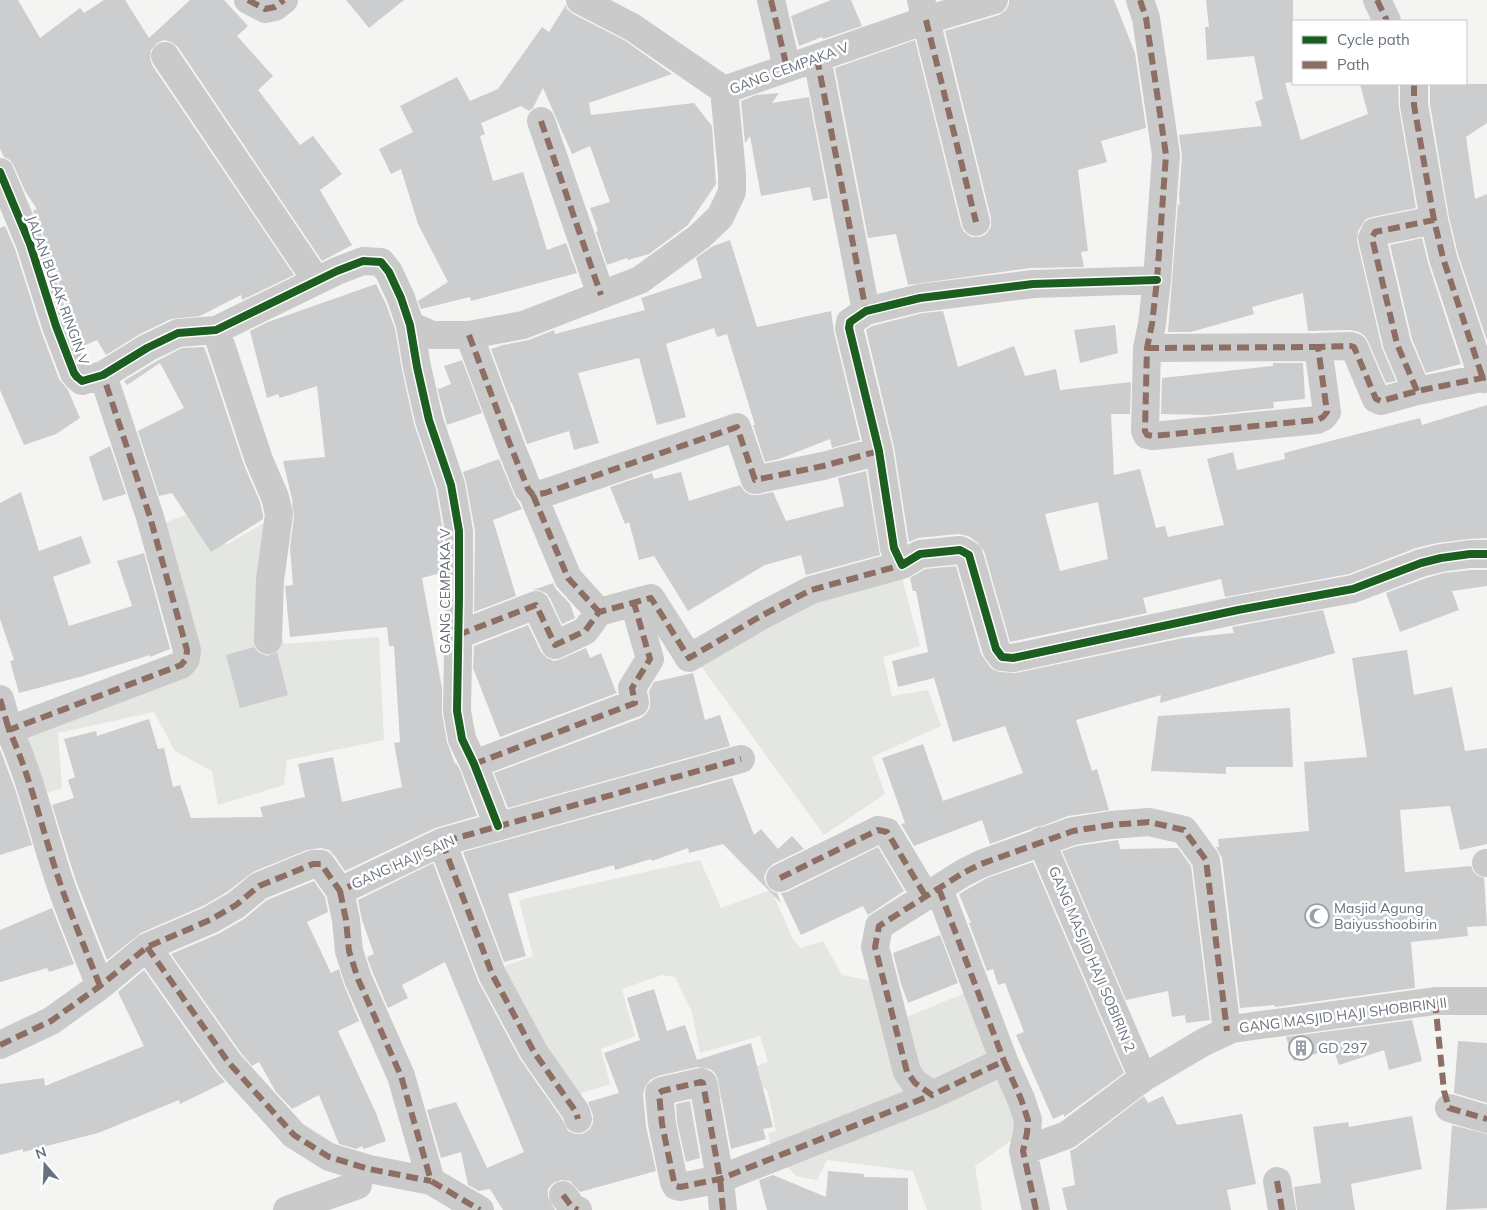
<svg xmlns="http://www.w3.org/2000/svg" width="1487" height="1210" viewBox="0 0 1487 1210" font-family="Mulish,sans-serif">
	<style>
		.green { fill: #e3e6e1 }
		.building { fill: #cccdce; fill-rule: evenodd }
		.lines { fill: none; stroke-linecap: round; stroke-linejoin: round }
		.minor { stroke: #cacacb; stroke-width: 28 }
		.quiet { stroke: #8d6e63; stroke-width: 6; stroke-dasharray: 12 6; stroke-linecap: butt }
		.cycleway-casing { stroke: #fff; stroke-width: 11 }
		.cycleway { stroke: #1b5e20; stroke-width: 8 }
		.labels { text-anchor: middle; stroke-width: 5; stroke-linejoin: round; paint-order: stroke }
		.street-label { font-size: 14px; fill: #68727f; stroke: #fff }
		.poi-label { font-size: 14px; fill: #68727f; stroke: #fff; text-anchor: start }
	</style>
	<rect width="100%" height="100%" fill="#f4f4f3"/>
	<path class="green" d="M202,508L226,545L276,516L272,605L284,644L379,637L384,740L287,760L284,785L218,805L212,771L175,751L154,712L58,733L62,789L45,793L12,719L195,665L162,524Z
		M899,566L920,646L883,657L892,696L928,690L941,726L872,757L885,794L824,835L698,662L771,614Z
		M700,860L721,908L771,890L793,939L800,948L823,941L842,975L876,982L892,1023L982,986L1036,1123L975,1166L982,1210H927L913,1171L827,1160L817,1180L796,1176L772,1149L768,1133L776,1131L768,1092L765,1088L719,1099L716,1080L768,1062L760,1036L700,1053L692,1012L675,977L662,975L622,989L635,1036L601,1049L610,1084L567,1098L500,968L533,956L519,900Z"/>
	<path class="building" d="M0,0H18L40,38L80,8L84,13L104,0H125L149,38L190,0H224L248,26L237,36L273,76L258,90L300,145L313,136L342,174L320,190L352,245L322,261L178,47L171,42L164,40L157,43L151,50L150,58L152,65L294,275L242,300L241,295L200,316L171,319L140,334L106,355L97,340L81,347L71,321L45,239L33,211L37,209L25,191L14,166L10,160L4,157L0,149Z
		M346,0H404L369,28Z
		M831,0H851L862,26L823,39L822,37L799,46L791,16Z
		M1009,0H1114L1135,53L1146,128L1101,141L1107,162L1078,170L1088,251L1081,252L1084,267L1031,268L908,285L896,234L868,238L835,68L915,40L961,226L964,232L971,237H980L986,234L991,227V218L945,31L999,15L1006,10L1009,4Z
		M1206,0H1293V82L1285,83L1301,140L1368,114L1360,84H1398L1399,108L1416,208L1372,217L1366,219L1358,231L1357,241L1382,348L1396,381L1386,383L1368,341L1365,336L1359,332L1351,330L1308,331L1303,293L1252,307L1254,314L1191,332H1168L1178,204L1180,205L1179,196L1182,156L1179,135L1262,126L1255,102L1263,99L1254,56L1207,60L1205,27H1209Z
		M566,5L567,9L573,14L624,40L672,74L589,103L591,115L694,103L712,126L716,184L688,225L649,254L628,260L627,258L607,265L596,232L598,231L590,208L610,202L590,146L572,154L543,88L533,108L529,111L521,106L481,123L485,134L480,136L493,181L523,172L547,250L566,243L577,273L471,301L470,297L421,309L418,301L448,282L418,224L401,169L391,174L379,149L413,132L400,106L457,77L470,101L498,89L542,27L549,32Z
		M1430,84H1487V123L1466,137L1475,199L1487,194V341L1458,254L1449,217L1430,104Z
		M779,93L772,103L809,97L828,198L813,201L810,187L761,196L750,136L745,143L741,101L756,95Z
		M5,226L15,249L41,331L59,379L68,390L80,418L56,434L24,445L0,390V228Z
		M1422,238L1428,263L1461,364L1426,373L1412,339L1390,245Z
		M730,240L757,327L831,311L834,332L860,440L832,448L830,439L779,459L765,462L753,425H755L727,334L717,337L714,328L666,344L686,417L657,425L639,358L578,373L599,443L574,450L569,431L527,444L512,403H511L491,349L503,345L529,340L554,330L555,334L645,310L641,298L702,278L696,258L713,246Z
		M376,284L386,304L395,329L402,370L414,424L436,489L443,532V591L437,574L422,578L442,688V714L447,742L455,764L456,763L460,770L477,816L435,828L345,871L334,855L329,850L321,848L307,850L253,872L227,892L203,906L141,933L107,960L76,881L52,805L74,798L68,780L75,777L64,739L96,731L97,736L149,719L158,749L164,748L173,787L180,785L191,818L263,817L260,807L305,797L298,764L333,757L342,802L402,787L394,743L400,742L394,646H389L387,627L290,637L285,586L293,585L290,548L294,516L292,503H293L283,461L325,457L317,386L280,398L278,394L267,398L250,331L268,322Z
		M943,311L958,367L1014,346L1025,376L1056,369L1060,390L1131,382L1130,414H1111L1114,475L1140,469L1156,528L1165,526L1168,537L1224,525L1207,459L1233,452L1237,470L1285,459L1284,453L1420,418L1422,425L1487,405V538L1468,539L1437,543L1416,548L1349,574L1225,597L1221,579L1143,598L1147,613L1010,642L984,551L977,542L968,536L958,534L918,538L909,542L894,447L866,330L872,326L923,313ZM1098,502L1108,559L1060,571L1045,514Z
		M1115,325L1118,353L1080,363L1074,330Z
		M204,347L209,360L244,465L260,502L263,515V519L211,552L172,493L159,496L138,431L184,408L160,363L127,385L124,381L155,362L182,348Z
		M462,360L482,413L447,425L437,387L439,389L451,384L444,366Z
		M1273,363H1303L1305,399L1273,402L1274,408L1208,415L1161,414L1162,378L1273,366Z
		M110,446L126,494L103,501L89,457Z
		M499,459L514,495L522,509L493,520L516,596L474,612L475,531L466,482L463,472Z
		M866,471L880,555L806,575L801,555L765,565L688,611L654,556L639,560L629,522L625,524L610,487L652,473L654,479L681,472L689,501L740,485L745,492L751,495H758L773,492L786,521L844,506L838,478Z
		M21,492L39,551L81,536L91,563L53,577L69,626L132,606L117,561L144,553L170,649L150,657V655L83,676L19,693L10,661L14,660L0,619V503Z
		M956,566L981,654L990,667L994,670L1000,672L1016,673L1183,638L1234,633L1232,627L1323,610L1335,653L1160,703L1161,695L1076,720L1092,771L1097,769L1109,810L1068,816L1042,826L1035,827L1031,829L990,844L982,820L914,846L901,824L905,823L882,758L923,744L943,801L1023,773L1005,726L953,742L934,678L898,687L892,661L928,652L916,591H913L910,578L925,569Z
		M1471,570H1487V586L1452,591L1459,610L1400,632L1386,593L1426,578L1444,573Z
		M553,583L556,589L570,604L575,618L562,624L550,598L546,593L538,590H533Z
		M528,625L541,652L547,658L554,661L561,659L586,648L590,658L601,653L616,692L617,693L500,737L473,668L474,646Z
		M254,647L259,653L267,656L277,652L288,695L240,708L226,655Z
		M1407,650L1414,695L1452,687L1465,751L1487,748V844L1460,850L1450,806L1400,810L1405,872L1471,866L1473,871L1478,876L1484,878L1487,926L1467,927L1468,936L1411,942L1415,988L1275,1007L1274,1005L1240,1008L1222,858L1216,847H1219L1218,839L1309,831L1304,762L1367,757L1352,658Z
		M693,673L705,720L720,715L730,746L508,808L494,773L641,718L646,714L650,708V700L649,691L654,682Z
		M1290,708L1293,767H1226V774L1151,771L1158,716Z
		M0,749L16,792L32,845L0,855Z
		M732,778L754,835L761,829L778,849L792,836L804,849L773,864L767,870L764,877L766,884L771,891L777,893L781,903L723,844L689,853L688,848L652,861L651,859L615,870L614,865L508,894L526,956L504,962L463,852Z
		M1118,840L1121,851V849L1178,848L1191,866L1210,1020L1186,1023L1185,1015L1172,1017L1168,991L1126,1000L1062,851L1077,846Z
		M878,847L904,891L868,915L863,906L801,935L781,893L787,892Z
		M1033,862L1124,1073L1064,1117V1114L1053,1119L1016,1035L1024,1032L1005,983L998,985L993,969L987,971L969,923H971L959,894L987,878Z
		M433,863L478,981L520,1059L562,1119L568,1131L575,1134H582L589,1130L593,1123V1115L588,1102L619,1093L604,1053L640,1040L627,998L654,989L667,1031L685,1025L697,1060L751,1043L773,1127L763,1129L766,1139L731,1149L718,1080L715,1073L710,1069L697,1067L658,1076L650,1080L645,1087L643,1094L646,1126L656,1171L580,1192L570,1181L561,1180L553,1183L548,1189V1197L555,1210H503L490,1189L479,1191L468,1185L461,1152L441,1158L427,1110L456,1102L487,1168L524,1152L445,962L402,985L408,998L388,1008L373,973L367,957L374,954L362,920L358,900Z
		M314,881L325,897L328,912L307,922L331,973L339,969L344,985L359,1021L338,1031L376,1113L386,1141L364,1149L362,1146L356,1149L339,1144L319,1095L292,1109L276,1092L259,1062L252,1066L241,1053L171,954L218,934L244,919L267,900Z
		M52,908L74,964L49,972L47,968L0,982V930Z
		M940,935L958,983L908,1003L901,984L893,953Z
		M144,970L216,1072L225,1082L180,1104L179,1100L98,1133L23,1152V1149L0,1155V1084L44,1078L45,1086L144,1046L118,992Z
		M1412,1020L1422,1061L1389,1070L1384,1050L1339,1065L1333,1048L1294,1061L1286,1037Z
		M1458,1041L1487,1043V1103L1454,1093Z
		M1144,1096L1148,1103L1163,1096L1177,1125L1242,1114L1256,1184L1227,1190L1231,1210H1067L1062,1188L1075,1185L1070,1151L1076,1148Z
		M690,1101L700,1158L686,1162L677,1122L676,1104Z
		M1412,1116L1422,1169L1351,1184L1355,1210H1297L1294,1187L1321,1183L1313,1127L1348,1122L1349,1127Z
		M1452,1125L1487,1134V1208L1446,1210Z
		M828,1171L864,1174V1177L908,1178V1210H767L759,1180L773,1175L826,1197Z"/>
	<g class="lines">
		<path class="minor" d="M248,0L265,9L275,7L284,0
			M580,0L632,27L724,90
			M771,0L787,68
			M921,0L976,222
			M1140,0L1146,18L1166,155L1157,280L1152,324L1147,348L1145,431L1147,435L1153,436L1317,420L1323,417L1327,412L1318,347L1351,346L1354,347L1376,399L1381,401L1417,391L1487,377
			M1377,0L1387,21
			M165,56L316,280
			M817,58L866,311
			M1414,84V105L1434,220
			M541,121L601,295
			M0,172L30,244L56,326L74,373L77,377L82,381L103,375L147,348L178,333L216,330L337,271L363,261L381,262L389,272L401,298L410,325L417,367L429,420L451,485L459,531V597L457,711L462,739L474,764L498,826
			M1157,280L1033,284L920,298L866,311L850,322L849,328L879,451L894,548L902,565L920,554L960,550L969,555L996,649L1002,657L1013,658L1238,610L1353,589L1421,563L1441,558L1470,554H1487
			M410,325L432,335H469L523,325L640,280L699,237L720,217L732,192V173L724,90L926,20L994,0
			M216,330L259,460L275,497L279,514L270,580L268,640
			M469,335L511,447L528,489L533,495L545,493L737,427L755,480L823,466L879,451
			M1147,348L1318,347
			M1417,391L1397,344L1372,238L1375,232L1434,220L1443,258L1483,379
			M533,495L568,578L599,612
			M458,635L536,605L555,645L585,631L599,612L651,598L689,658L761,616L811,590L902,565
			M0,699L9,730
			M474,764L635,703L632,688L650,659L634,603
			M1041,841L1143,1078
			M442,842L492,974L534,1052L576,1112L578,1119
			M1486,863H1487
			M780,878L878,830L887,832L926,897
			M939,889L1004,1061
			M340,891L346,920L349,951L358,979L401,1076L431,1181L480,1210
			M147,947L229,1063L294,1135L329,1157L369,1169L431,1181
			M100,986C87,953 73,920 61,886C43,834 32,780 9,730L181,665L186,659L187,650L150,517L103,375
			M0,1045L51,1021L100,986L147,947L210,920L236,905L259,886L313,864H321L340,891L442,842L741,759
			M1449,1108L1487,1119
			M1023,1151L1067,1135L1143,1078L1204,1042L1232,1029L1435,1001H1487
			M1277,1181L1282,1210
			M563,1195L572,1207L578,1210
			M287,1210L358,1185
			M723,1210L720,1179L703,1083L701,1082L662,1091L659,1093L662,1124L674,1182L676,1186L680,1187L720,1179L932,1095
			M1036,1210L1023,1151L1027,1133L1028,1120L1021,1099L1004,1061L932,1095L915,1083L907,1072L875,947L879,926L963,873L981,864L1073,831L1111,825L1149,822L1184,830L1206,860L1227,1031"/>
		<path class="quiet" d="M248,0L265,9L275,7L284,0
			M771,0L787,68
			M1140,0L1146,18L1166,155L1157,280L1152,324L1147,348L1145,431L1147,435L1153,436L1317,420L1323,417L1327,412L1318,347L1351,346L1354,347L1376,399L1381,401L1417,391L1487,377
			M1377,0L1387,21
			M926,20L976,222
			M817,58L866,311
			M1414,84V105L1434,220
			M541,121L601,295
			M469,335L511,447L528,489L533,495L545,493L737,427L755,480L823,466L879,451
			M1147,348L1318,347
			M1417,391L1397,344L1372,238L1375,232L1434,220L1443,258L1483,379
			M533,495L568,578L599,612
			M458,635L536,605L555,645L585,631L599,612L651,598L689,658L761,616L811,590L902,565
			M0,699L9,730
			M474,764L635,703L632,688L650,659L634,603
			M442,842L492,974L534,1052L576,1112L578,1119
			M780,878L878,830L887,832L926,897
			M939,889L1004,1061
			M340,891L346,920L349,951L358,979L401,1076L431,1181L480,1210
			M147,947L229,1063L294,1135L329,1157L369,1169L431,1181
			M100,986C87,953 73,920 61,886C43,834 32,780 9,730L181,665L186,659L187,650L150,517L103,375H101
			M1435,1001L1444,1091L1449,1108L1487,1119
			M0,1045L51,1021L100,986L147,947L210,920L236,905L259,886L313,864H321L340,891L442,842L741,759
			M1277,1181L1282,1210
			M563,1195L572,1207L578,1210
			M723,1210L720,1179L703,1083L701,1082L662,1091L659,1093L662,1124L674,1182L676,1186L680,1187L720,1179L932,1095
			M1036,1210L1023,1151L1027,1133L1028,1120L1021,1099L1004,1061L932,1095L915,1083L907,1072L875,947L879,926L963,873L981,864L1073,831L1111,825L1149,822L1184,830L1206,860L1227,1031"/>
		<g class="cycleway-casing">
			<path id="cycleway" d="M0,172L30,244L56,326L74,373L77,377L82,381L103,375L147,348L178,333L216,330L337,271L363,261L381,262L389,272L401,298L410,325L417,367L429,420L451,485L459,531V597L457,711L462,739L474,764L498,826
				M1157,280L1033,284L920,298L866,311L850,322L849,328L879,451L894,548L902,565L920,554L960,550L969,555L996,649L1002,657L1013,658L1238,610L1353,589L1421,563L1441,558L1470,554H1487"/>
		</g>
		<use href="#cycleway" class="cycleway"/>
	</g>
	<defs>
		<g id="mosque-ring" transform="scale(1.25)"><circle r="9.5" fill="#fff" stroke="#99a0a8" stroke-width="1.5"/><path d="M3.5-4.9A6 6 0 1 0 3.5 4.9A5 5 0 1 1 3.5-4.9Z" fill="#99a0a8"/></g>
		<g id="building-ring" transform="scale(1.25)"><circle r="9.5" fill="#fff" stroke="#99a0a8" stroke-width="1.5"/><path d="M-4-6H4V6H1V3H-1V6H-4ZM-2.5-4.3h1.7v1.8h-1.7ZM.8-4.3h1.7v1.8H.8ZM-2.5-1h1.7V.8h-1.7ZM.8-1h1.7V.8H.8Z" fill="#99a0a8"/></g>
	</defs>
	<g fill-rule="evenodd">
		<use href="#mosque-ring" x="1317" y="916"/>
		<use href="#building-ring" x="1301" y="1048"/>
	</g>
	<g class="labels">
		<g class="street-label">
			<text transform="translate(789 68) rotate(-20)" y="5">GANG CEMPAKA V</text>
			<text transform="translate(58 290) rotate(70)" y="5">JALAN BULAK RINGIN V</text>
			<text transform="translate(445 591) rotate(-90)" y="5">GANG CEMPAKA V</text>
			<text transform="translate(403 862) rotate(-24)" y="5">GANG HAJI SAIN</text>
			<text transform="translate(1092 959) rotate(67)" y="5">GANG MASJID HAJI SOBIRIN 2</text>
			<text transform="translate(1343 1015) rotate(-7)" y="5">GANG MASJID HAJI SHOBIRIN II</text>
		</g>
		<g class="poi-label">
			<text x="1334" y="913">Masjid Agung<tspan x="1334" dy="16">Baiyusshoobirin</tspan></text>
			<text x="1318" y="1053">GD 297</text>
		</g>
	</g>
	<rect x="1292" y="20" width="175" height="65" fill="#ffffff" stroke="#c3c7cc"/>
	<rect x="1302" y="36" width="25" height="8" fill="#1b5e20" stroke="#c3c7cc"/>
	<text x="1337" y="45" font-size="15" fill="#68727f">Cycle path</text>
	<rect x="1302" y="61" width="25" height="8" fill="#8d6e63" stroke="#c3c7cc"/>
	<text x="1337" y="70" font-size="15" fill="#68727f">Path</text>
	<g transform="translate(45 1165) rotate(341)" stroke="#ffffff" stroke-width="4" paint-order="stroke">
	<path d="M0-4L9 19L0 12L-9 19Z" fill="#68727f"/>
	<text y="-8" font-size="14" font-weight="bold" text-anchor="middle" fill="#68727f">N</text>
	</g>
</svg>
